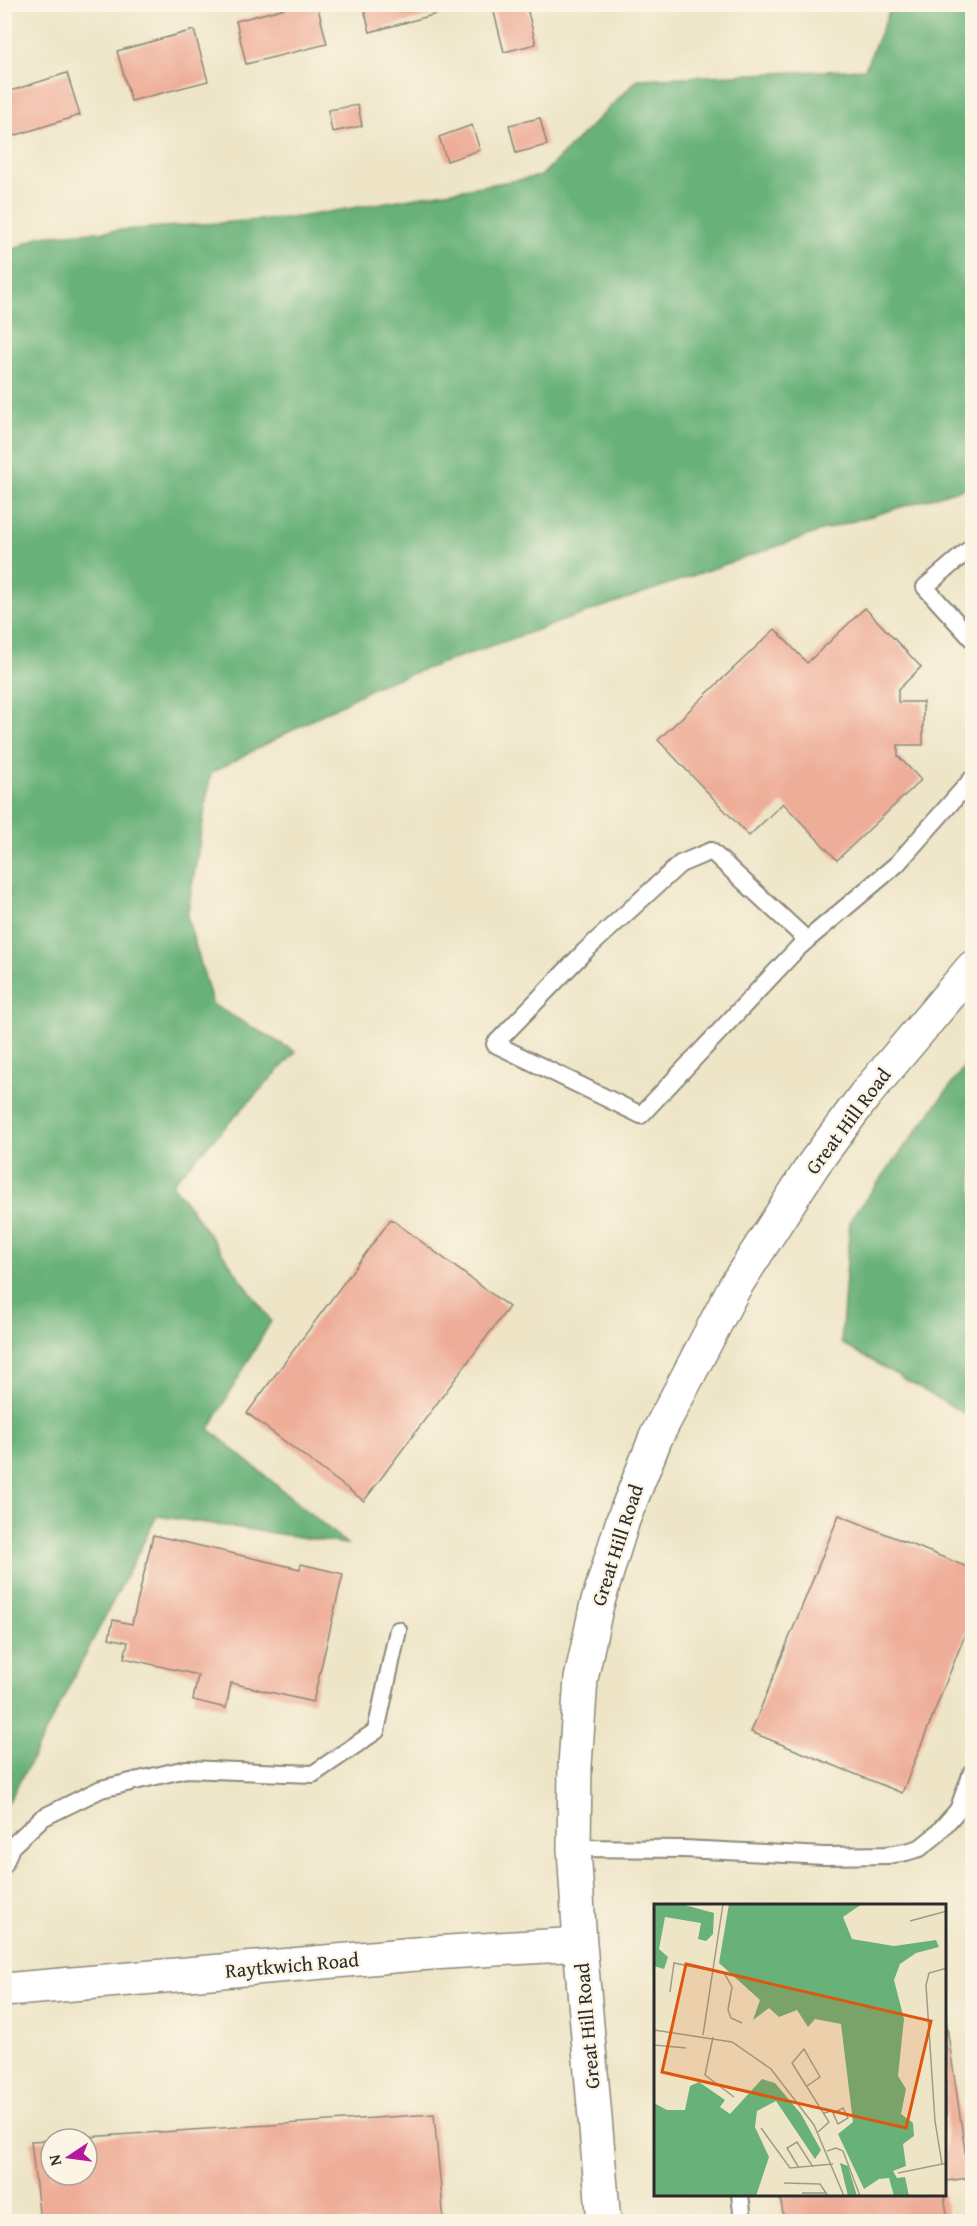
<svg xmlns="http://www.w3.org/2000/svg" width="977" height="2226" viewBox="0 0 977 2226" font-family="'Gentium Book Plus',serif">
	<style>
		.forest { fill: #68b178; stroke: #4a6e52; stroke-width: 1.5 }
		.building { fill: #eead98 }
		.lines { fill: none; stroke-linecap: round; stroke-linejoin: round }
		.lane-casing { stroke: #8c8879; stroke-width: 20 }
		.street-casing { stroke: #8c8879; stroke-width: 36 }
		.lane { stroke: #fff; stroke-width: 16 }
		.street { stroke: #fff; stroke-width: 33 }
		.labels { text-anchor: middle; stroke-width: 5; stroke-linejoin: round; paint-order: stroke }
		.street-label { font-size: 20px; fill: #2b2b2b; stroke: #fcf5e5 }
		.inset-road { fill: none; stroke: #a09b89; stroke-width: 1.5 }
		.view { fill: #df570e; fill-opacity: 0.15; stroke: #df570e; stroke-width: 3 }
		.inset-edge { fill: none; stroke: #2b2b2b; stroke-width: 3 }
	</style>
	<rect width="100%" height="100%" fill="#fcf5e5"/>
	<filter id="ink" filterUnits="userSpaceOnUse"><feTurbulence type="fractalNoise" baseFrequency=".0167" numOctaves="2"/><feDisplacementMap in="SourceGraphic" scale="12" xChannelSelector="R" yChannelSelector="G"/><feConvolveMatrix kernelMatrix="1 2 1 2 8 2 1 2 1" color-interpolation-filters="sRGB"/></filter>
	<filter id="wash" filterUnits="userSpaceOnUse"><feTurbulence type="fractalNoise" baseFrequency=".008" numOctaves="4" result="noise"/><feDisplacementMap in="SourceGraphic" scale="24" xChannelSelector="R" yChannelSelector="G"/><feGaussianBlur stdDeviation="1.35" result="paint"/><feColorMatrix in="noise" values="0 0 0 0 0 0 0 0 0 0 0 0 0 0 0 0 0 1.4 0 .05"/><feComposite in="paint" operator="in"/></filter>
	<g filter="url(#wash)">
		<rect width="100%" height="100%" fill="#eee5c7"/>
		<path class="forest" d="M892,5H972V486L827,529L376,686L211,773L187,917L213,1005L296,1052L172,1183L271,1321L209,1429L347,1544L157,1516L26,1770L5,1808V254L40,236L299,217L541,176L638,79L865,69Z
			M972,1057V1418L841,1343L850,1220Z"/>
		<g id="blocks">
			<path class="building" d="M301,4H317L327,44L246,64L236,21Z
				M492,4H526L536,44L504,52Z
				M363,5H446L448,11L370,32Z
				M194,30L208,81L131,101L117,51Z
				M67,73L80,115L4,139V93Z
				M358,105L362,126L332,132L328,110Z
				M540,118L547,145L516,153L509,125Z
				M472,125L480,150L447,161L439,137Z
				M865,608L921,667L898,690V702H923V745H898V756L921,780L837,860L783,803L749,836L658,740L775,629L807,663Z
				M391,1219L509,1307L364,1501L247,1413Z
				M839,1515L972,1569V1617L902,1793L751,1732Z
				M153,1535L300,1569L301,1564L343,1574L313,1702L231,1683L226,1708L193,1700L198,1675L124,1658L128,1642L109,1638L113,1620L132,1624Z
				M946,2020L969,2178L946,2181Z
				M434,2114L444,2222H40L31,2141L51,2140V2175H87V2137Z
				M780,2194H944L948,2222H784Z"/>
		</g>
	</g>
	<g filter="url(#ink)">
		<use href="#blocks" fill-opacity="0" stroke="#8c8879" stroke-width="1.5"/>
		<g class="lines">
			<g class="lane-casing">
				<path id="lane" d="M972,547L925,587L972,639
					M807,940L711,851L680,864L585,951L495,1044L641,1115L797,949L807,940L897,864L972,779
					M574,1848L683,1849L825,1856L887,1855L906,1852L920,1848L935,1836L958,1810L972,1772
					M4,1865L11,1847L42,1818L101,1789L186,1769L313,1774L376,1731L398,1630
					M740,2194L743,2222
					M4,2221L5,2222"/>
			</g>
			<g class="street-casing">
				<path id="street" d="M4,1990L416,1954L580,1944
					M604,2222L580,1944L574,1848L575,1765L581,1679L596,1608L623,1520L656,1437L734,1288L813,1165L865,1095L972,968"/>
			</g>
			<use href="#lane" class="lane"/>
			<use href="#street" class="street"/>
		</g>
	</g>
	<g class="labels">
		<g class="street-label">
			<text transform="translate(848 1121) rotate(-53)" y="7">Great Hill Road</text>
			<text transform="translate(617 1545) rotate(-72)" y="7">Great Hill Road</text>
			<text transform="translate(292 1965) rotate(-5)" y="7">Raytkwich Road</text>
			<text transform="translate(587 2026) rotate(-95)" y="7">Great Hill Road</text>
		</g>
	</g>
	<g transform="translate(654 1904)">
		<rect width="292" height="292" fill="#eee5c7"/>
		<path d="M0,0H27L60,9L59,30L52,37L44,35L47,19L11,13L5,45L14,53L10,65L0,62ZM75,0H208L189,13L198,35L240,42L282,36L285,43L262,49L246,60L240,76L250,115L244,172L252,185L247,210L259,219L260,232L249,240L252,262L239,267L243,274L251,273L255,292H240L235,274L225,275L210,285L184,230L199,218L187,120L161,115L154,123L143,106L125,113L115,104L99,116L106,96L65,59ZM108,175L121,179L147,210L167,246L161,255L122,197L103,207L101,223L115,253L102,292H0V199L13,206H31L36,182L45,178L71,196L66,203L76,210ZM186,259L194,262L203,292H194Z" fill="#68b178"/>
		<path class="inset-road" d="M256,17L293,7M16,88L20,59L70,69L78,83L74,106L77,114L88,119M0,126L78,138L117,165L160,221L190,292M49,131L69,0M59,133L51,171L80,193M0,141L32,144M153,182L166,173L150,145L138,159L175,218L164,228M170,209L178,207L184,220L194,214L189,204L180,209M107,224L136,264L179,260M173,247L182,244L189,247L206,292M288,260L281,217L272,81L275,69L293,64M145,264L133,244L143,238L159,263M244,269L293,259M130,279L166,280L174,292M148,289H173"/>
		<path class="view" d="M32,60L277,117L252,224L8,168Z"/>
		<rect width="292" height="292" class="inset-edge"/>
	</g>
	<rect width="977" height="2226" fill="none" stroke="#fcf5e5" stroke-width="24"/>
	<g transform="translate(69 2157) rotate(257)"><circle r="28" fill="#fcf5e5" stroke="#a8a49b" stroke-width="1.5"/>
	<path d="M0-4.5L10 22L0 15L-10 22Z" fill="#b5179e"/>
	<text y="-9" font-size="16" font-weight="bold" text-anchor="middle" fill="#2b2b2b">N</text>
	</g>
</svg>
